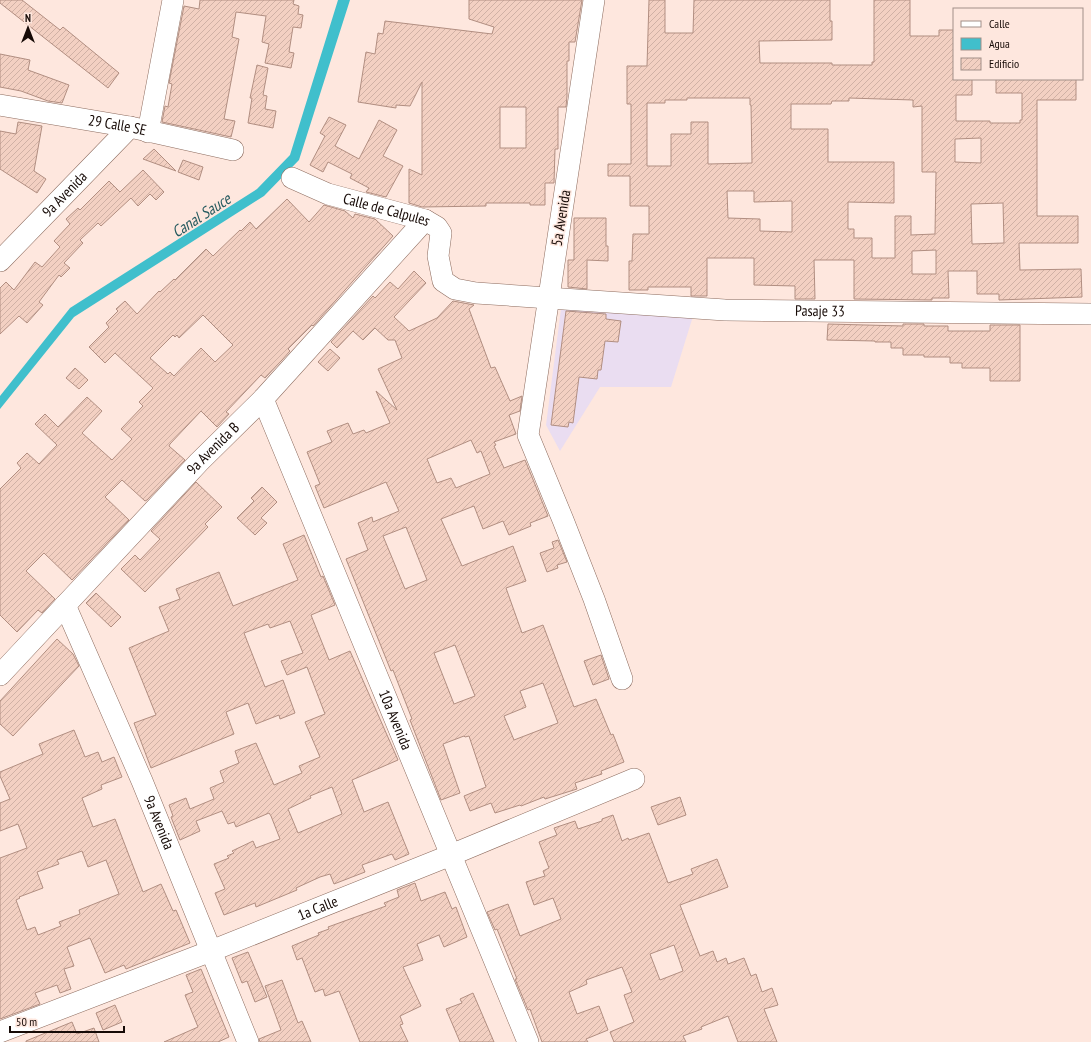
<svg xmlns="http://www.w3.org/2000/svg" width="1091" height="1042" viewBox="0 0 1091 1042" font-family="'PT Sans Narrow',sans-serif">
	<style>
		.education { fill: #eaddf1 }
		.water { fill: #40bfcc }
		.building { fill: url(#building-hatch); stroke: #b18e81; fill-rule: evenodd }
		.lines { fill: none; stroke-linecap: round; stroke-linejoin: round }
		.minor-casing { stroke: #8d6c5f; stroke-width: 22 }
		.minor { stroke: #fff; stroke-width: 21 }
		.labels { text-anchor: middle; stroke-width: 3; stroke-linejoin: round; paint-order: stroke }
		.street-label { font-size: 15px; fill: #160a06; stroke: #fee7de }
		.water-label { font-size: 16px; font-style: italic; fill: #24595e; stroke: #fee7de }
	</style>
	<defs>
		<pattern id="building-hatch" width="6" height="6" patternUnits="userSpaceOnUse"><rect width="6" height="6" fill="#f3d0c2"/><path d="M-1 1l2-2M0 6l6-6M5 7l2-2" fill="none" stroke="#d0b1a5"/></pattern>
	</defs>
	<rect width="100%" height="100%" fill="#fee7de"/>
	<path class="education" d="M562,301L694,313L671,387H600L560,451L546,425Z"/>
	<path class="water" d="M338,0H350L299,160L264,196L74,317L0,409V396L70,308L257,189L290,155Z"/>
	<path class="building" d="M0,0H22L60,30L63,27L119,73L108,88L0,3Z
		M200,0H294L293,4L299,6L298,14L303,15L301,28L293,27L289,52L294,53L291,68L265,63L269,44L262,42L266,16L236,12L232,37L239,39L224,119L235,121L231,137L162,122L165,106L168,107L172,84L169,83L184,6L199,9Z
		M469,0H582L575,42H569V61H567V96L566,107H558V149H555L554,183H545V205H530V203H486V206L422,207L409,203V169L422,175V82L410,106L396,105V108L358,102L366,52L375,54L378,33L383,34L385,21L492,34L494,27L469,19ZM500,107H526V148H500Z
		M649,0H665V33H693L694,0H830V21H832V40L759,41L760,63H832V65H872V62H874V0H910V36H939V30H954V79H972V95H956V121H990V123H1020V120H1022V93H996V79H1076V100H1037V216H1078V243H1019L1020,270L1081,269L1082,297L999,300V294H977V271H948L949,298H932V300L854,299V260H814L815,299H795V286L754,285V258H707V296H691V287H648V290H629V261H632L633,234H649V206H630V176H608V164H631V104H627V66H647ZM687,98H750V105H751L752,163L708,164V122H691V134H671V166H647V103H665V100H687ZM849,98L913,100V107L922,106V172H936L935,234L911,235V216H895V258H872V238H854V229H848V202L894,203V162H828V129H791V104H831L832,101H849ZM981,138V163L955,162V139ZM727,191H754V202L792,201V232L760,231V219L728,218ZM1003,203L1004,243L972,244L971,204ZM936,250V274H912V251Z
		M0,54L30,60L28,70L69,85L62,103L48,101L21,91L0,87Z
		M257,65L268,68L263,95L267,96L265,109L276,111L273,128L248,123L252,98H250Z
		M329,117L346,125L335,146L359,159L379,120L397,130L383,156L403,166L386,197L366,192L369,188L350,178L352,174L328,162L323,172L310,165L325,136L320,133Z
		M18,122L42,126L34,171L46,179L37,193L0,169V131L16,134Z
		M154,149L176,171L143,159Z
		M183,160L203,167L199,180L178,172Z
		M143,170L164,192L156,200L150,194L138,206L131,198L101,226L98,223L80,240L83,243L64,263L70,268L61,277L59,275L39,302L43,305L27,323L19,316L0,334V288L6,282L14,290L35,262L42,267L60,247L54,241L70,224L66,219L78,208L80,210L109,181L120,192Z
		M287,199L309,222L324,205L345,211L353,218L355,214L375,219L393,236L313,326L312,325L288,349L290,351L282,360L265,378L261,375L226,412L229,414L217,427L201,411L170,444L169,446L185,460L147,500L145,501L122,480L105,497L129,520L72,580L44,553L26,571L55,599L42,613L38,610L17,632L0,615V489L21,468L17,463L27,453L39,464L57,445L35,424L45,414L58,427L87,397L102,411L82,433L112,460L132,439L121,429L143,406L139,402L153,388L115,353L105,363L89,347L109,327L106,323L118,311L116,309L125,301L137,314L159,291L160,292L174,279L175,280L206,249L213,256L240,230L241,231L250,222L256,229ZM203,315L233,345L215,362L201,348L174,376L170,372L168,374L150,358L173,335L175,337L177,335L179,338Z
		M574,218H606V246H608V261L587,260V289L568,287V260H574Z
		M414,271L426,283L394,317L409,331L437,318L453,301L474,305L469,309L491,368L495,367L510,401L522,396L520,411L509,415L516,434L494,442L496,445L494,446L504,468L525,460L548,516L530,523L531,526L509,535L503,521L483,529L474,506L441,519L462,566L513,546L526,581L506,588L522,633L543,625L574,707L596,699L611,735L613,734L624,762L601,771L602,774L575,783L577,789L545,799L544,797L521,806L520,805L495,813L491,803L470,811L464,796L486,787L469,736L465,737L464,736L443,744L460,793L441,800L410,720L412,719L393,670L391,671L346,559L368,550L358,523L372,517L373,522L399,511L386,482L324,508L315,486L320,484L307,452L332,442L327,431L348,423L353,434L364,430L366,433L390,423L376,391L397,410L378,369L402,358L395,340H388L375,328L363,340L353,331L337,348L331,342L373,296L375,298L390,282L398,289ZM471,440L477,453L481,451L490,474L456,488L451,478L437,483L427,459ZM406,527L427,580L405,589L383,536ZM455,645L475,696L454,704L434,653ZM543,683L558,723L514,740L504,716L526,707L520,691Z
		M566,311L606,314V319L621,321L618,342L605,341L601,370H598L597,379L579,377L573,423L569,422L568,427L551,425Z
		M828,324L903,326V324H924V326H948V331H990V325H1020V381H990V368H962V363H950V357H924V355H903V348H891V342H875V341L827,340Z
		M330,349L340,358L328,371L318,362Z
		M75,368L88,380L79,389L66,378Z
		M196,482L222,507L205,524L208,527L145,592L121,569L135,555L140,560L160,539L151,531Z
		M262,487L277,502L261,518L267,523L255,535L237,518L254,501L251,498Z
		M304,535L321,577L323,576L335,605L311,615L329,660L350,651L398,760L352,780L364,812L388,802L409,854L395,860L392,854L362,865L365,872L334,884L330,874L320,877L296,888L297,890L256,907L255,903L224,915L215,893L225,889L214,864L229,858L227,856L234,853L232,851L253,841L256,848L280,839L271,816L269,813L236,827L234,822L228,824L222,811L196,821L200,831L180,840L171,817L173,816L169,805L186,798L190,809L214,799L210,788L224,782L220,771L239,763L235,751L256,743L274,785L302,773L299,766L320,757L305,722L325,714L307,667L287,675L281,661L303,653L290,621L270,628L268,624L244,633L265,687L283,680L295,713L280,719L279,715L256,724L248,703L226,712L234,734L151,768L134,723L156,715L129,648L169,631L159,607L180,599L176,589L219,572L233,606L298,580L283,544ZM332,787L342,814L298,833L288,809L311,798L310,796Z
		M558,540L567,562L557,565L558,568L547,572L540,553L554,548L552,542Z
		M96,593L121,617L111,627L86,603Z
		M57,639L73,654L79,666L13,736L0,724V701Z
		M601,655L609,679L593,685L584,661Z
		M74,730L85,757L98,752L102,762L114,757L122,777L101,785L102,789L82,798L93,827L115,819L143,892L161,884L173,911L176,910L190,943L126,969L124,965L105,973L90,938L67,947L74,966L64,969L71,989L60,993L57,985L35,993L40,1004L0,1019V858L27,848L18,824L0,831V803L10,799L0,776V772L43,754L39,744ZM82,851L88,867L106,860L119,894L79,910L80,914L59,922L61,926L38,935L35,927L27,930L16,900L20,898L19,897L43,888L37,872L59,864L57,860Z
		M680,797L686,815L658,825L651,807Z
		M613,815L622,841L628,838L629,840L649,833L668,883L693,874L691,869L717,859L728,887L680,905L700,956L713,951L717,962L726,958L728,964L744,958L751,976L756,974L762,992L772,988L778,1005L764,1009L777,1042H738L728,1016L701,1027L702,1029L683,1036L686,1042H614L610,1032L634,1022L624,995L632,992L622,967L586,980L587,984L569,992L577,1014L599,1006L608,1030L586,1039L588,1042H542L530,1009L528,1010L515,979H517L497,929L495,930L487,912L508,904L520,936L561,919L553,898L534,905L526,882L545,876L543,871L549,868L539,842L557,835L554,828L575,821L578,829L602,821V819ZM674,945L683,971L660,980L650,954Z
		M415,883L421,901L445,892L452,909L456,907L467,937L444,947L439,935L417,944L423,960L403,967L421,1006L400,1016L403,1024L400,1025L408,1042H360L339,991L325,996L323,989L315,992L302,958L297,960L292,946L319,935L318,933L329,929L328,927L386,906L384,903L399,897L397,890Z
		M248,952L267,997L255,1002L247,981L242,983L232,958Z
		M201,969L229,1037L218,1042H164L198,1027L185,995L193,992L186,975Z
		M282,980L298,1023L302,1021L311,1042H260L259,1039L281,1030L265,986Z
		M473,993L494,1042H460L446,1009L462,1003L460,999Z
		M115,1005L122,1022L103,1030L96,1013Z
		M72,1022L77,1034L94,1028L99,1042H26V1041Z"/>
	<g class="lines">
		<g class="minor-casing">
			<g id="minor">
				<path d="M594,0L528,435L563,520L594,599L622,679"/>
				<path id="s1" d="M0,105L130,127L233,150"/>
				<path d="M148,132L173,0"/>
				<path id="s2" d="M292,178L328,194L425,220L437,227L441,233L438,256L443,281L455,289L476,293L725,310L1091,314"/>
				<path id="s3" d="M0,261L130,127"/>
				<path id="s4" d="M263,399L528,1042"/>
				<path id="s5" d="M65,605L142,781L248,1042"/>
				<path id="s6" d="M0,675L199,462L263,399L425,220"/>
				<path id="s7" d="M0,1032L211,951L451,855L634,779"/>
			</g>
		</g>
		<use href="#minor" class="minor"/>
	</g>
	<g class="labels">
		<g class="street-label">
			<text dy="5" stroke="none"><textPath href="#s1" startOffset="119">29 Calle SE</textPath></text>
			<text dy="5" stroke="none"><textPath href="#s3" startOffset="93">9a Avenida</textPath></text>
			<text dy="5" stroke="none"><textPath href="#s2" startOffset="100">Calle de Calpules</textPath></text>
			<text transform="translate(561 218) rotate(-81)" y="5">5a Avenida</text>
			<text dy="5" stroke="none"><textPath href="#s2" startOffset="590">Pasaje 33</textPath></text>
			<text dy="5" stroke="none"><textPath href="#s6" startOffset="311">9a Avenida B</textPath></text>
			<text dy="5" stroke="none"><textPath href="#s4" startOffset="347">10a Avenida</textPath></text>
			<text dy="5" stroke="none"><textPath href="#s5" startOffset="237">9a Avenida</textPath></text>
			<text dy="5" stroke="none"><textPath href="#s7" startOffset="341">1a Calle</textPath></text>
		</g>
		<g class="water-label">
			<text transform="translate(201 215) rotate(-33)" y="6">Canal Sauce</text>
		</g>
	</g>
	<rect x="953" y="8" width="130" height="72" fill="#fee7de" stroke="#a18f88"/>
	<rect x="961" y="21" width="20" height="6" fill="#ffffff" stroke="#a18f88"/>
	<text x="989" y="28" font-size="12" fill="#160a06">Calle</text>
	<rect x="961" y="38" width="20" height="12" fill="#40bfcc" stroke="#a18f88"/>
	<text x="989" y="48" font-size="12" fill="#160a06">Agua</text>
	<rect x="961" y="58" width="20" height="12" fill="url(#building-hatch)" stroke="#a18f88"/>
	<text x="989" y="68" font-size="12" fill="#160a06">Edificio</text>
	<g transform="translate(28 28)" stroke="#fee7de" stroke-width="3" paint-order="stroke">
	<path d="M0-3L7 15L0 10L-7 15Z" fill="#160a06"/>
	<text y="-6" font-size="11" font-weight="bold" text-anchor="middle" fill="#160a06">N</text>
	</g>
	<path d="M10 1026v6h114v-6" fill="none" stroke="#160a06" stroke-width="2"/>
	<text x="16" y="1026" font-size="12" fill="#160a06" stroke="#fee7de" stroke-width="3" paint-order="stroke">50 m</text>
</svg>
